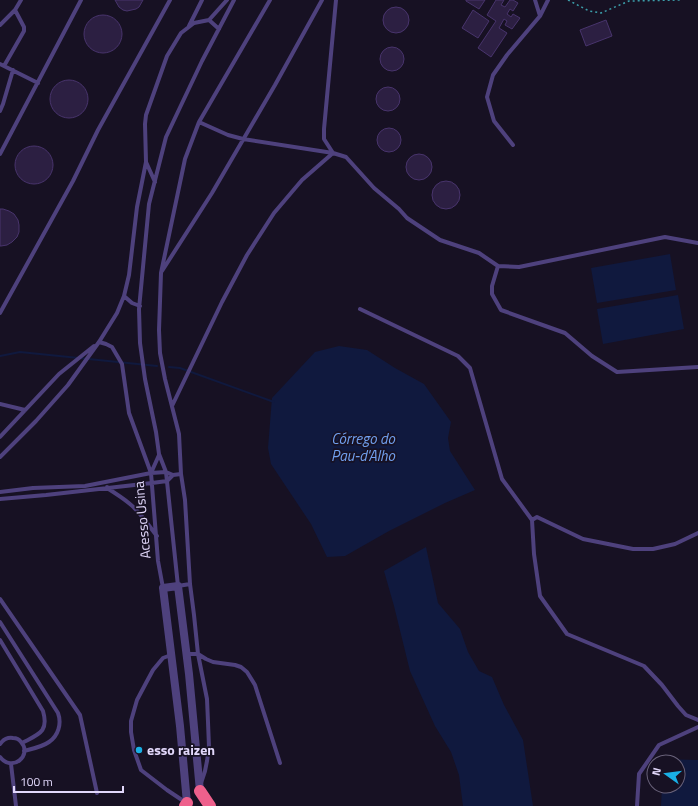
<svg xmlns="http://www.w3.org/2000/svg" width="698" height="806" viewBox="0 0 698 806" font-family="'Titillium Web',sans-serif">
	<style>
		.water { fill: #10193e }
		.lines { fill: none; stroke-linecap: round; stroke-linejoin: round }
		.stream { stroke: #10193e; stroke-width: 2 }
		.building { fill: #2c1f42; stroke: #48346c }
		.path { stroke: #3c9faa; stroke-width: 1.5; stroke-dasharray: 2 3; stroke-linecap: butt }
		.lane { stroke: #4e417d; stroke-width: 4 }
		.street { stroke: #4e417d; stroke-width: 8 }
		.highway { stroke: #ee608c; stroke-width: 12 }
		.poi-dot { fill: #19afe5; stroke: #171123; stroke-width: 1.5 }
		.labels { text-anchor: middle; stroke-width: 3.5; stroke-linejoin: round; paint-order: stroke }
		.street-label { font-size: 14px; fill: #e2d8fb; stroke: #171123 }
		.poi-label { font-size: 14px; font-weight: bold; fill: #e2d8fb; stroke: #171123; text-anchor: start }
		.water-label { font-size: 15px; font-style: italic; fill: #71a0ef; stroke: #171123 }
	</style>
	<rect width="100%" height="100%" fill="#171123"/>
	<path class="water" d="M670,254L676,290L597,303L591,268Z
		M678,295L684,329L603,344L597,309Z
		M339,346L367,350L395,368L424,384L451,422L448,438L450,451L475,490L445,503L389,531L345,556L327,557L311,524L271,464L268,448L272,398L315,352Z
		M426,547L438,603L460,629L468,652L479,671L492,677L504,705L523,740L533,806H463L459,775L451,752L435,726L410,671L394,606L384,571Z
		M662,759L698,760V806H661L662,786H678V762H662Z"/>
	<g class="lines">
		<path class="stream" d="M0,356L20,352L157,366
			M169,367L180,368L274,402"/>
	</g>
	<path class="building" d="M115,0H143L139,7L136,9L127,11L123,10L119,7Z
		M466,0H485L479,9L466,1Z
		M496,0H504L501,5L505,7L510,0H513L518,3L513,11L510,9L507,14L511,17L513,14L520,18L512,29L505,25L507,21L504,19L499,28L507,33L491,57L478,48L496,21L487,15Z
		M383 20a13 13 0 1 1 26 0a13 13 0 1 1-26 0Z
		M473,10L489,21L478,38L462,28Z
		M84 34a19 19 0 1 1 38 0a19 19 0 1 1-38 0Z
		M606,20L612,36L586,46L580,30Z
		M380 59a12 12 0 1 1 24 0a12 12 0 1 1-24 0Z
		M50 99a19 19 0 1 1 38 0a19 19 0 1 1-38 0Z
		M376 99a12 12 0 1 1 24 0a12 12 0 1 1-24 0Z
		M377 140a12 12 0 1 1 24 0a12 12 0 1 1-24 0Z
		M15 165a19 19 0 1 1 38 0a19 19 0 1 1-38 0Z
		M406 167a13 13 0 1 1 26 0a13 13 0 1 1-26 0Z
		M432 195a14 14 0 1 1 28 0a14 14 0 1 1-28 0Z
		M0,209H3L9,211L14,214L18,220L19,225V232L17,237L12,242L7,245L1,246H0Z"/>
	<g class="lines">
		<path class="path" d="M568,0L589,11L601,13L629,1L681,0"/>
		<path class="lane" d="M336,0L324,129V139L333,153L346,157L374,188L399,209L407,218L440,240L479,253L498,266L519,267L665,237L698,243
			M535,0L540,16
			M209,20L219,29
			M0,25L15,10L21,0
			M189,26L202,0
			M0,64L38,83
			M4,66L24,31V27L15,10
			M0,111L3,104L13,70
			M199,122L228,135L243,139L333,153
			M513,145L494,121L487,97L493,75L507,55L540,16L548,0
			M0,154L81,0
			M155,182L146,162L145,124L146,115L167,56L181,33L194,23L209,20L227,0
			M498,266L492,286V294L501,310L565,333L592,356L617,372L698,367
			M162,271L212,193L275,85L322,0
			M124,296L132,303L140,306
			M360,309L458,356L470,368L502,479L532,520
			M0,313L73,181L98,130L170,0
			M99,342L106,344L112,347L122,364L129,413L151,473
			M0,404L25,410
			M172,406L222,302L247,255L274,213L302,180L333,153
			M0,437L59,374L94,346
			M159,455L151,473L158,561L163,588
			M0,457L36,421L68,385L99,342L117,313L124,296L129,275L137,207L146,162
			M107,487V488C115,493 123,498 130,504C141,513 148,525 157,536
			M0,492L33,488L85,486L151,473L166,472L173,475L181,474
			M0,499L46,495L152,483L167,481L173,475
			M698,533L675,544L653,549H633L583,539L537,517L532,520L534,554L540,596L567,634L644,666L662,685L678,706L686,715L698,720
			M190,584L178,586L166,472L159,454L156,432L145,379L140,343L139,309L149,204L166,137L202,61L234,0
			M0,599L80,715L97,793
			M0,622L58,713C62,724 58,736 49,742C42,747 32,749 24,751
			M0,640L43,711C49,732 39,734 22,743
			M186,654H198L206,659L213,662L235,665L241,667L247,672L255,685L280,763
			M171,655L163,658L153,670L146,683L137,700L131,721V732L134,750L141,770L167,790L185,802
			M0,744C3,740 7,737 13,738C16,738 19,739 21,742C33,755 12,773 0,757
			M11,764L16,806
			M201,783L205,771L207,761L209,747L208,722L207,699L198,654L194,615L190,584L185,500L181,474L179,434L165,379L160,353L159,330L161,273L185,159L199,122L270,0
			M637,806L639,774L659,745L698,727"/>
		<path class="street" d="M187,803L180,726L163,588L178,586L189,674L200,791"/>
		<path class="highway" d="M200,791L210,806
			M185,806L187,803"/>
	</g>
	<circle class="poi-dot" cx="139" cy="750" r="4"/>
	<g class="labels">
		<g class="street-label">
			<text transform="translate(142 520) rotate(-95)" y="5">Acesso Usina</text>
		</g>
		<g class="poi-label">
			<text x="147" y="755">esso raizen</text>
		</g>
		<g class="water-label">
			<text x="363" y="444">Córrego do<tspan x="363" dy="17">Pau-d'Alho</tspan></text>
		</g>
	</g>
	<g transform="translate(666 774) rotate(284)"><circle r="19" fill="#171123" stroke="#686179"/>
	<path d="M0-3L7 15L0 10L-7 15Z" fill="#19afe5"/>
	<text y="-6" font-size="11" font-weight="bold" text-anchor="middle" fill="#e2d8fb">N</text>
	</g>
	<path d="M14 786v6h109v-6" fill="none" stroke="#e2d8fb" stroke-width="2"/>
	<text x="20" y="786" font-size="12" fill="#e2d8fb" stroke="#171123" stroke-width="3" paint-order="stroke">100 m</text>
</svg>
